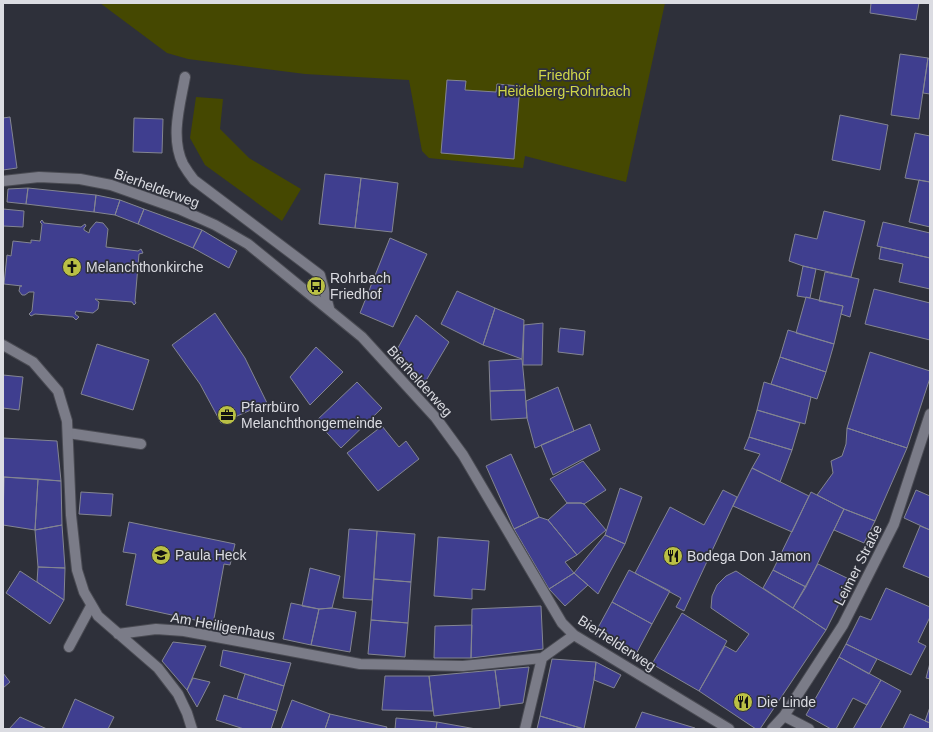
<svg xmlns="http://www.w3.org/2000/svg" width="933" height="732" viewBox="0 0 933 732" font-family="Helvetica,sans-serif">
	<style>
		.green { fill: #454801 }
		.building { fill: #3f3e8f; stroke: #838591 }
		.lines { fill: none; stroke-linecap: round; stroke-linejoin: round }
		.service-casing { stroke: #4a4b53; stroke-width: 12 }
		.minor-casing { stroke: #4a4b53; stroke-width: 12 }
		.service { stroke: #7b7c88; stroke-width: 10 }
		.minor { stroke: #7b7c88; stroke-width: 10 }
		.labels { text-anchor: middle; stroke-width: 3.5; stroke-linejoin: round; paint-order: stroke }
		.park-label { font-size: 14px; fill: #d0d649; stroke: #2e303a }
		.street-label { font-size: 14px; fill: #dbdce2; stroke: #2e303a }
		.poi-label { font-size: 14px; fill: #dbdce2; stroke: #2e303a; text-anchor: start }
	</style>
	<rect width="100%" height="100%" fill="#2e303a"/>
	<path class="green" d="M100,3H665L626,182L525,156L523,168L429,158L422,151L409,80L305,74L188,59L167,53Z
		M196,97L223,99L220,129L249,158L301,189L282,221L205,165L190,138Z"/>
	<path class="building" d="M871,3H919L916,20L870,13Z
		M900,54L928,58L919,119L891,115Z
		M928,58L930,59V94L923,93Z
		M447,80L466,81L465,90L496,92L497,84L520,86L514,159L441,153Z
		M840,115L888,125L880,170L832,160Z
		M10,117L17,168L3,170V118Z
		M134,118L163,119L162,153L133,152Z
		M915,133L930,136V182L905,178Z
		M325,174L361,178L355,228L319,224Z
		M361,178L398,183L392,232L355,228Z
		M919,180L930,182V227L909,222Z
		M28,188L96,195L94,212L26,204Z
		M28,188L26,204L7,202L8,189Z
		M96,195L120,200L115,215L94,212Z
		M120,200L144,209L138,224L115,215Z
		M3,209L24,211L23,227L3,226Z
		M144,209L202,230L193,248L138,224Z
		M824,211L865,221L851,277L803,266L789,261L795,234L817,239Z
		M42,220L44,223L81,227L85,224L86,226L84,228V230L89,233L90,229L96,222L103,223L108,229L106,247L138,251L141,249L143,253L139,254L135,301L136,303L134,305L132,302L95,299L99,302L98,309L93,313L76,311L75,314L79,317L76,320L73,317L35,314L31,316L29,314L32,311L34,292H29L25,295H22L19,291L20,286H22L4,284L7,255L11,256L13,241L31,243V240L40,241L42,224L40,222Z
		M883,222L930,233V258L877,246Z
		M202,230L237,251L229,268L193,248Z
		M390,238L427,254L393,327L360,313Z
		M881,247L930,258V289L899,282L903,264L879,259Z
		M803,266L816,269L810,298L797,296Z
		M825,272L859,279L850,317L841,314L843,306L819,301Z
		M874,289L930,303V340L865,324Z
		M457,291L495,308L483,345L441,324Z
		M806,297L843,306L834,344L796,333Z
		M495,308L524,320L522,359L483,345Z
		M215,313L245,358L267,403L221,423L200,384L172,345Z
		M416,315L449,342L424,384L394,355Z
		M543,323L542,365H523L524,325Z
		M560,328L585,331L583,355L558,352Z
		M788,330L834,344L826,372L780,357Z
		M97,344L149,360L133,410L81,394Z
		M316,347L343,372L310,405L290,377Z
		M870,352L930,371V378L907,448L847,428Z
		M780,357L826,372L817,399L771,384Z
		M522,359L525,390L490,391L489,361Z
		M3,375L23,377L19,410L3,408Z
		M357,382L382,408L341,448L316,421Z
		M764,382L811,397L805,424L757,410Z
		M558,387L574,431L535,448L527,418L526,401Z
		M525,390L527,418L491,420L490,391Z
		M757,410L800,423L792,450L749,437Z
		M590,424L600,450L553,475L541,445Z
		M382,426L399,447L406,441L419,459L378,491L347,453Z
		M847,428L907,448L875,521L844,509L817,495L833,473L831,461L842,456L846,444Z
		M749,437L792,450L780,482L752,468L760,454L744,449Z
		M3,438L57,441L61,481L3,477Z
		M511,454L539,517L514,529L486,466Z
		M583,461L606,490L584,504L581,503H567L550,479Z
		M752,468L809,496L792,532L733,506Z
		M4,477L38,479L35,530L3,525Z
		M38,479L61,481L62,525L35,530Z
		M620,488L642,497L625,544L605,535Z
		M723,490L737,497L684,611L676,607L681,598L635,573L670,507L704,525Z
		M916,490L930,496V530L904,518Z
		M81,492L113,494L111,516L79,514Z
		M811,492L844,509L806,587L773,570Z
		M567,503H581L584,504L606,530L577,555L548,520Z
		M844,509L875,521L864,543L834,530Z
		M539,517L548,520L577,555L565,562L574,573L549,589L514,529Z
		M129,522L235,544L230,565L224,564L213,624L126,605L136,554L123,552Z
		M62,525L65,568L38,567L35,530Z
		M920,526L930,530V578L903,567Z
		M349,529L377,531L372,600L343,598Z
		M377,531L415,534L411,582L374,579Z
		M605,535L625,544L598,594L574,573Z
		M438,537L489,541L485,590L472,589V599L434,596Z
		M818,564L851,580L826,630L793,608Z
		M38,567L65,568L64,600L37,582Z
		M310,568L340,576L332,608L319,609L302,606Z
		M629,570L670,591L652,624L612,602Z
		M773,570L806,587L793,608L763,588Z
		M20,571L64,600L50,624L6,593Z
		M736,571L826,630L760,729H756L699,691L725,646L736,652L749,634L711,608L712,596L717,585L726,576Z
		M574,573L588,585L565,606L549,589Z
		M374,579L411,582L408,623L371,620Z
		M886,588L930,607V617L918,642L926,646L911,675L846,644L860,616L871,620Z
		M612,602L652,624L635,656L594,635Z
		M291,603L319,609L311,645L283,639Z
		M541,606L543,649L471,658L472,609Z
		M332,608L356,612L350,652L311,645L319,609Z
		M682,613L727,641L699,691L652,664Z
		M371,620L408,623L405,657L368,654Z
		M472,625L471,658H434L435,626Z
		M173,642L206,646L187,690L162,661Z
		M846,644L877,659L869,674L839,657Z
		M223,650L291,663L284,686L220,666Z
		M839,657L881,680L867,705L853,698L836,729H831L806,715Z
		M552,659L596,662L594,680L584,729L540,716Z
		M596,662L621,675L614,688L594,680Z
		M930,663V679L926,678Z
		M529,667L523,703L500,706L495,670Z
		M495,670L500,708L434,716L429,676Z
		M3,673L10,682L3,688Z
		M245,674L284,686L277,711L237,699Z
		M385,676H429L433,711L382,710Z
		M193,678L210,682L197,707L187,690Z
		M881,680L901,691L880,729H853Z
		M224,695L277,711L271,729H244L216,720Z
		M75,699L114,717L108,729H62Z
		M292,700L330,714L325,729H281Z
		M930,707V723L925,721Z
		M642,712L695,728V729H635Z
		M330,714L387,727L386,729H325Z
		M910,714L930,723V729H903Z
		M540,716L584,729H537Z
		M20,717L47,729H9Z
		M396,718L437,722L436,729H395Z
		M437,722L476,729H436Z"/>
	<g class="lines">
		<g class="service-casing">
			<path id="service" d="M185,77C180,105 170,137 183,164C186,169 190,175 194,180L320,275L329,308
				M68,433L141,444
				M69,647L91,606"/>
		</g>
		<g class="minor-casing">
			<path id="minor" d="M3,181L39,177L80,179L111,185L179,209L215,225L248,244L362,337L436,418L463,455L562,623L574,635L729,729
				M3,345L33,362L58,391L67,421L71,515L77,570L84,592L98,616L158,668L178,694L187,713L192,729
				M118,634L156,629L184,631L360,664L463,666L542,658L574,635
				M784,716L809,729
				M525,729L542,658
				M772,729L784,716L843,625L894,524L930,414"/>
		</g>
		<use href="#service" class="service"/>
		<use href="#minor" class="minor"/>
	</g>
	<defs>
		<g id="church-disc" transform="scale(1)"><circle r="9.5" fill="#bac045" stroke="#2e303a"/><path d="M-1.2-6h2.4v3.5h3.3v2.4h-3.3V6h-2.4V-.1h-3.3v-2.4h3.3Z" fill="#111"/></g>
		<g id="bus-disc" transform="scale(1)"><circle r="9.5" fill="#bac045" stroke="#2e303a"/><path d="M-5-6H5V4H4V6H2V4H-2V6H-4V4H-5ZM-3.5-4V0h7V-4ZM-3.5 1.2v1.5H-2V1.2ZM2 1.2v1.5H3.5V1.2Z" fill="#111"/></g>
		<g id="office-disc" transform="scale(1)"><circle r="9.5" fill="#bac045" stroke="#2e303a"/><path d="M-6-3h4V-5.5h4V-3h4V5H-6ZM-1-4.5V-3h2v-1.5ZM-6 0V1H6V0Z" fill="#111"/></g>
		<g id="school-disc" transform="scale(1)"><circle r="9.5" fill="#bac045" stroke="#2e303a"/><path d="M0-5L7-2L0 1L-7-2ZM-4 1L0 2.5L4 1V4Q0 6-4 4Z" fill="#111"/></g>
		<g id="restaurant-disc" transform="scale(1)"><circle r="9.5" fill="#bac045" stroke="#2e303a"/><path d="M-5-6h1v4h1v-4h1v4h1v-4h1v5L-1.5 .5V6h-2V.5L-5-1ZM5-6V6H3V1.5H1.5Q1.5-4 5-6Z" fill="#111"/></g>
	</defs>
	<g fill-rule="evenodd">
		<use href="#church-disc" x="72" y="267"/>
		<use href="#bus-disc" x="316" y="286"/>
		<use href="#office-disc" x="227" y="415"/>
		<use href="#school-disc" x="161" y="555"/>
		<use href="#restaurant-disc" x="673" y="556"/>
		<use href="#restaurant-disc" x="743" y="702"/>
	</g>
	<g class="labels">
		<g class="park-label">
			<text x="564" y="80">Friedhof<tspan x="564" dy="16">Heidelberg-Rohrbach</tspan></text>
		</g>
		<g class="street-label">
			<text transform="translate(157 188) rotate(20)" y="5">Bierhelderweg</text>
			<text transform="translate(420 381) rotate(48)" y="5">Bierhelderweg</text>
			<text transform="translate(858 565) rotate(-63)" y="5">Leimer Straße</text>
			<text transform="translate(223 626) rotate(10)" y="5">Am Heiligenhaus</text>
			<text transform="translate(617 643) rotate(33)" y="5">Bierhelderweg</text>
		</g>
		<g class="poi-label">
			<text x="86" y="272">Melanchthonkirche</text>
			<text x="330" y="283">Rohrbach<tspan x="330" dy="16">Friedhof</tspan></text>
			<text x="241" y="412">Pfarrbüro<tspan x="241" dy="16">Melanchthongemeinde</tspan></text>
			<text x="175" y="560">Paula Heck</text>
			<text x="687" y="561">Bodega Don Jamon</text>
			<text x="757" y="707">Die Linde</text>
		</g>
	</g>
	<rect width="933" height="732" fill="none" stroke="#dbdce2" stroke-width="8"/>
</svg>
